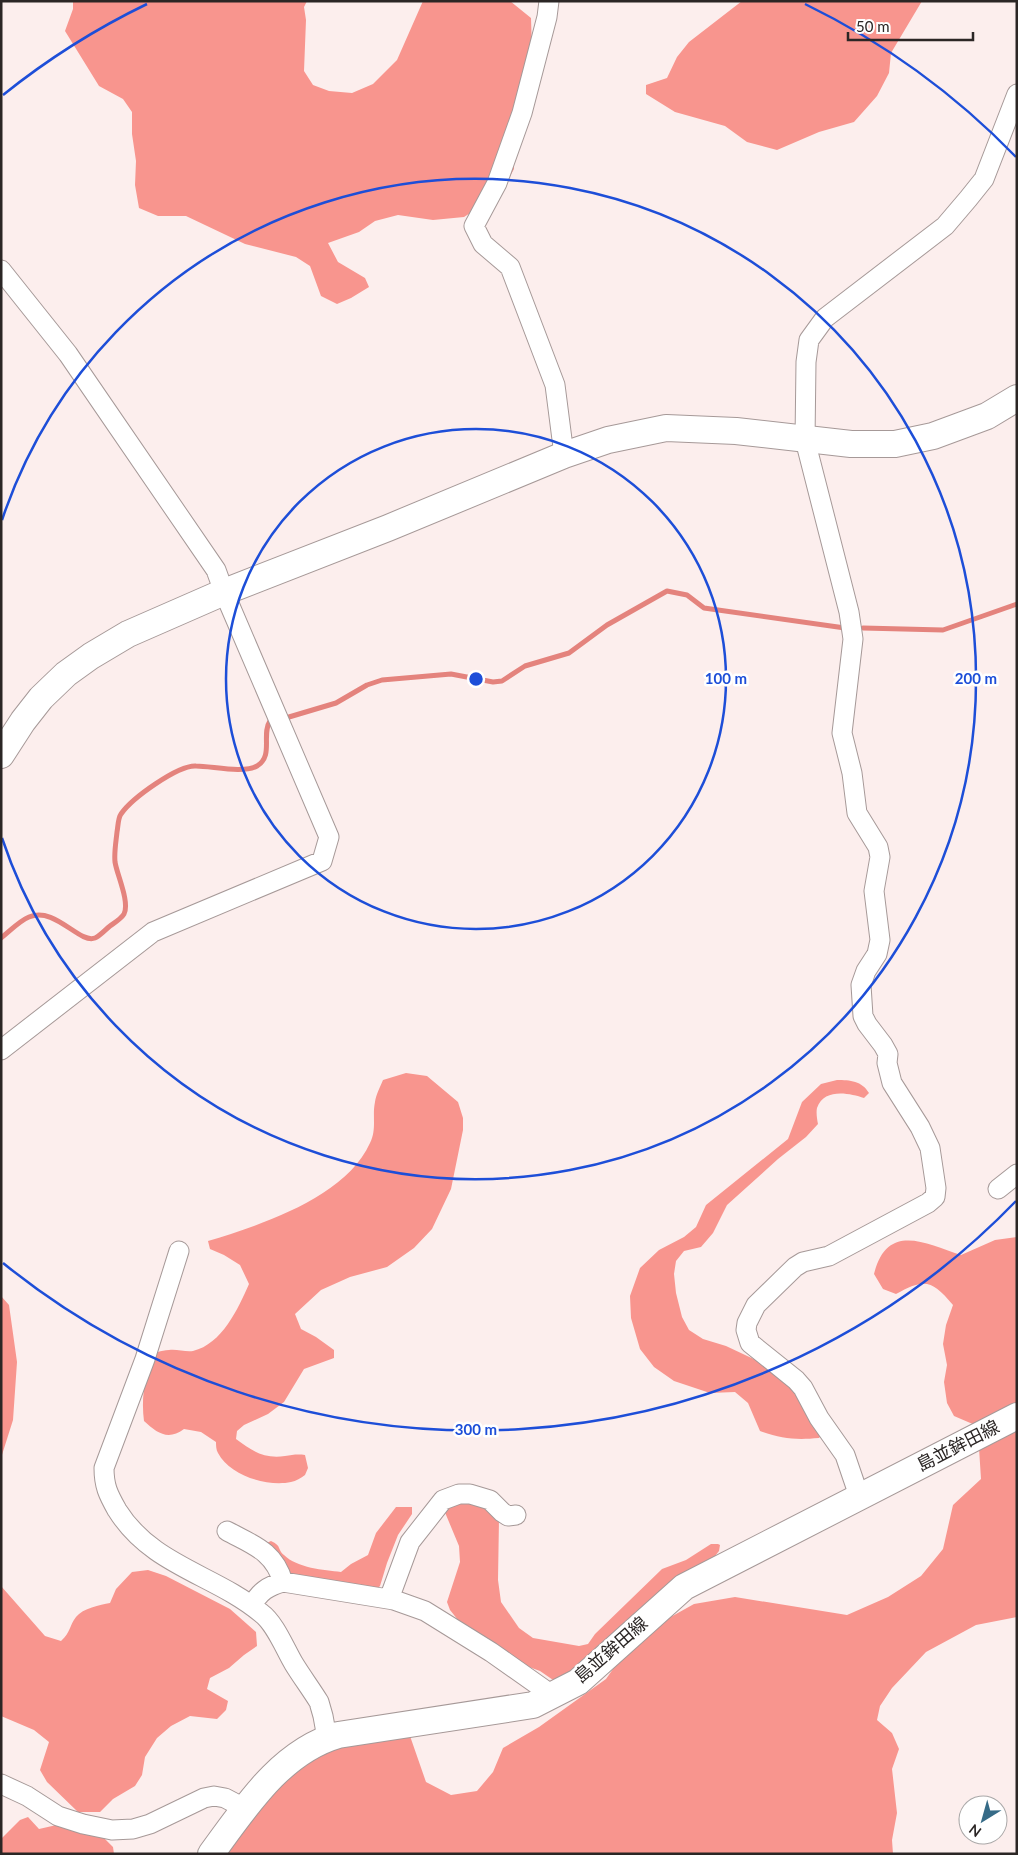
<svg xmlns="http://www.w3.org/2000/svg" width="1018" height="1855" viewBox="0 0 1018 1855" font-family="Lato,'Noto Sans JP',sans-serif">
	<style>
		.forest { fill: #f8958e }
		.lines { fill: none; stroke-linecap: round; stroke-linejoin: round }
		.stream { stroke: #e4837d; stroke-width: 5 }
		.street-casing { stroke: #a69998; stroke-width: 21 }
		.secondary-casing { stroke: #a69998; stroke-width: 28 }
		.street { stroke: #fff; stroke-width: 19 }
		.secondary { stroke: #fff; stroke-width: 26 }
		.ring { fill: none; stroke: #1d4ed8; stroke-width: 2.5 }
		.labels { text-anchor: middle; stroke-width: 5; stroke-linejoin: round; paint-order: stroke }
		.street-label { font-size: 18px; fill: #2b2625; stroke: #fff }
		.centre { fill: #1d4ed8; stroke: #fff; stroke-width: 2.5 }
		.ring-label { font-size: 15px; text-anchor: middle; font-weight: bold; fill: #1d4ed8; stroke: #fff; stroke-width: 5; stroke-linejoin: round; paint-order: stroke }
	</style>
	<rect width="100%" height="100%" fill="#fceeed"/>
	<path class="forest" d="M73,1H307L304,7L306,20L304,71L313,85L329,91L352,93L373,84L397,60L423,1H510L531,18L532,50L514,148V169L501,193L464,217L433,220L398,215L375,221L359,232L328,243L338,262L365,278L369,287L351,298L337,304L321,296L310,266L296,257L245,244L186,216H158L139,208L135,185L136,161L132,134V112L123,99L99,86L65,31L73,9Z
		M742,1H922L891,53L889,73L877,96L854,122L819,132L777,150L747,142L725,126L675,112L646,94V85L667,78L677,57L689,42Z
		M406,1073L427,1076L458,1102L463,1118V1130L451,1189L432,1229L414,1248L387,1267L350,1277L321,1290L295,1314L301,1329L316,1337L334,1350V1358L304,1369L284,1402L268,1414L244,1425L237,1431L236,1439C252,1451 264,1459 285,1456C292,1455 297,1454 305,1455L308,1468L305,1475C301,1478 296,1481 291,1482C268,1487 230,1476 218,1453C216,1450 216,1445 216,1442L201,1432L184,1429C168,1441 157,1433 144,1421C141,1399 144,1371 158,1352C161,1351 165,1350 169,1350C177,1349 185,1352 193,1351C222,1344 238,1309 249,1284L240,1265L224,1255L210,1249L208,1241C261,1225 346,1197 370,1143C377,1129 372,1116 375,1102C376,1095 380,1087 383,1080Z
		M837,1080C850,1080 862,1081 869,1093L864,1098C849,1093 824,1088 817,1108C816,1112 817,1119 818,1124L806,1137L778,1159L727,1205L713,1233L701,1247L684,1251L676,1261L674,1274L676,1293L682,1317L689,1330L703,1339L726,1346L760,1362L791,1380L823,1433L819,1438C796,1440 782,1439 760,1431L748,1403L735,1392L710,1393L674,1381L654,1367L640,1349L631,1318L630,1296L640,1268L659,1250L684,1237L696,1227L706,1205L788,1139L802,1102L821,1084Z
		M1017,1237V1408L975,1425L954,1416L947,1403L944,1382L947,1365L943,1344L946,1325L953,1305C932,1280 925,1278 896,1294L883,1289L874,1274C887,1222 925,1243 961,1255L995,1240Z
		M1,1296L9,1305L17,1362L13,1420L1,1458Z
		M1017,1427V1617L976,1625L926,1652L892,1688L880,1706L877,1720L892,1733L899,1749L892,1769L897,1813L892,1840L893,1854H225L276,1788L320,1755L360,1741L410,1736L426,1782L451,1795L477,1791L493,1772L503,1748L539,1727L606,1679L618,1662L642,1633L694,1604L735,1597L847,1615L888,1597L921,1576L943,1549L953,1505L981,1479L979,1448Z
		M453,1501L488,1506L499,1519L498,1580L501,1602L519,1628L533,1638L579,1646L588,1644L595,1634L662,1569L686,1560L711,1544H718L720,1545L719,1551L715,1556L580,1670L556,1682L540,1671L521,1664L462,1625L450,1610L447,1602L460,1562L459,1546L444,1510Z
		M396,1507H412V1514L398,1535L387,1563L380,1586L374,1592L293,1576L281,1567L262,1545L271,1541C282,1546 277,1549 284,1555C297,1568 324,1570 341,1572L351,1564L368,1555L376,1533Z
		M148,1570L166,1576L230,1609L256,1632L257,1646L244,1655L229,1668L210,1678L207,1689L228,1701L226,1710L217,1719L190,1716L171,1726L157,1738L145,1757L142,1775L135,1786L113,1799L100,1812H78L47,1782L40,1770L49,1742L34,1730L1,1716V1586L45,1636L61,1641C71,1632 69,1626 76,1617C83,1608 100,1605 110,1603L116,1589L132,1572Z
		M28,1817L39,1829L61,1824L101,1835L113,1847L114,1854H1V1839L20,1820Z"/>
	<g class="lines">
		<path class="stream" d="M863,628L943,630L1017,604
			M289,717L336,703L367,685L382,680L451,674L493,682L502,681L525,666L569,653L607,625L667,591L687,595L704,608L845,628
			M1,938C9,932 19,921 29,917C55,906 79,944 95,938C100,936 105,930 110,926C114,923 121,919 124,914C130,902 117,875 115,862C114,852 116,842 117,832C118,827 118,818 121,814C132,798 178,765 196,766C212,766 243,774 257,766C274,756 261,734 270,721"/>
		<g class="street-casing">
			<path id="street" d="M549,1L547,17L522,113L497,183L474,226L483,244L510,267L555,385L564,455
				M1,270L68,354L216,570L224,592L329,837L322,861L153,932L1,1050
				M998,1189L1017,1174
				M179,1251L145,1359L104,1468C104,1486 108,1494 117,1510C152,1566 214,1574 261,1613C275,1623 285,1649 294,1664C302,1677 311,1689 319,1702L323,1716L327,1738
				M859,1496L845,1455L819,1418L803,1388L796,1380L750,1343L746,1330L747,1323L756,1305L795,1267L803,1262L829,1256L928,1203L935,1197L936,1188L930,1148L920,1127L892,1083L887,1063L888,1054L883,1045L867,1024L863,1016L861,985L866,971L877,954L880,940L874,891L880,857L878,847L857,813L852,773L842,733L853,639L849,612L805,440L806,362L809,340L825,318L945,226L968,199L984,179L1017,94
				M227,1531C253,1545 274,1551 283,1582
				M389,1599L410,1542L443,1500L459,1494H470L490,1500L502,1512L508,1516L516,1515
				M252,1606C259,1592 268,1586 283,1582L394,1600L425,1611L491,1652L552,1695
				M1,1784L27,1796L58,1816L83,1824L112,1830L133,1829L150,1824L204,1798L214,1796L225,1798L244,1808"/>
		</g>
		<g class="secondary-casing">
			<path id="secondary" d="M1,755L23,721L41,698L66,674L91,656L128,634L224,592L388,528L564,455L608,440L666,428L736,431L851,444H895L933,436L987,416L1017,398
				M211,1854C245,1808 280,1752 338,1735L533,1705L578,1682L684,1587L1017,1416"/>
		</g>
		<use href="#street" class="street"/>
		<use href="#secondary" class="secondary"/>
	</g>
	<g class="ring">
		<circle cx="476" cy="679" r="250"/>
		<path d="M2 520A500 500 0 1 1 2 838"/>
		<path d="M1016 1201A751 751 0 0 1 3 1263M3 95A751 751 0 0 1 147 4M805 4A751 751 0 0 1 1016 157"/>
	</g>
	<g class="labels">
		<g class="street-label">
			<text transform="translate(958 1446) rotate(-27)" y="6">島並鉾田線</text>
			<text transform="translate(611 1650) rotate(-41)" y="6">島並鉾田線</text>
		</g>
	</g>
	<circle cx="476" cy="679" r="8" class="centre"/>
	<g class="ring-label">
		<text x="726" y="684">100 m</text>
		<text x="976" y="684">200 m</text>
		<text x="476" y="1435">300 m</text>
	</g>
	<rect width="1018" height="1855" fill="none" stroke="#2b2625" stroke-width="5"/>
	<g transform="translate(983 1820) rotate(217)"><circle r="24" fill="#ffffff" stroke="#aaa8a8"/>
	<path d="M0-4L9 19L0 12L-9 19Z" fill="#366b87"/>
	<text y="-8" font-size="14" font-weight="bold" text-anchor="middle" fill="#2b2625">N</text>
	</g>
	<path d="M848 32v8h125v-8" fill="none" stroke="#2b2625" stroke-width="2.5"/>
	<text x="856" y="32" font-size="15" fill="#2b2625" stroke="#ffffff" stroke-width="4" paint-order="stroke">50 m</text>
</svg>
